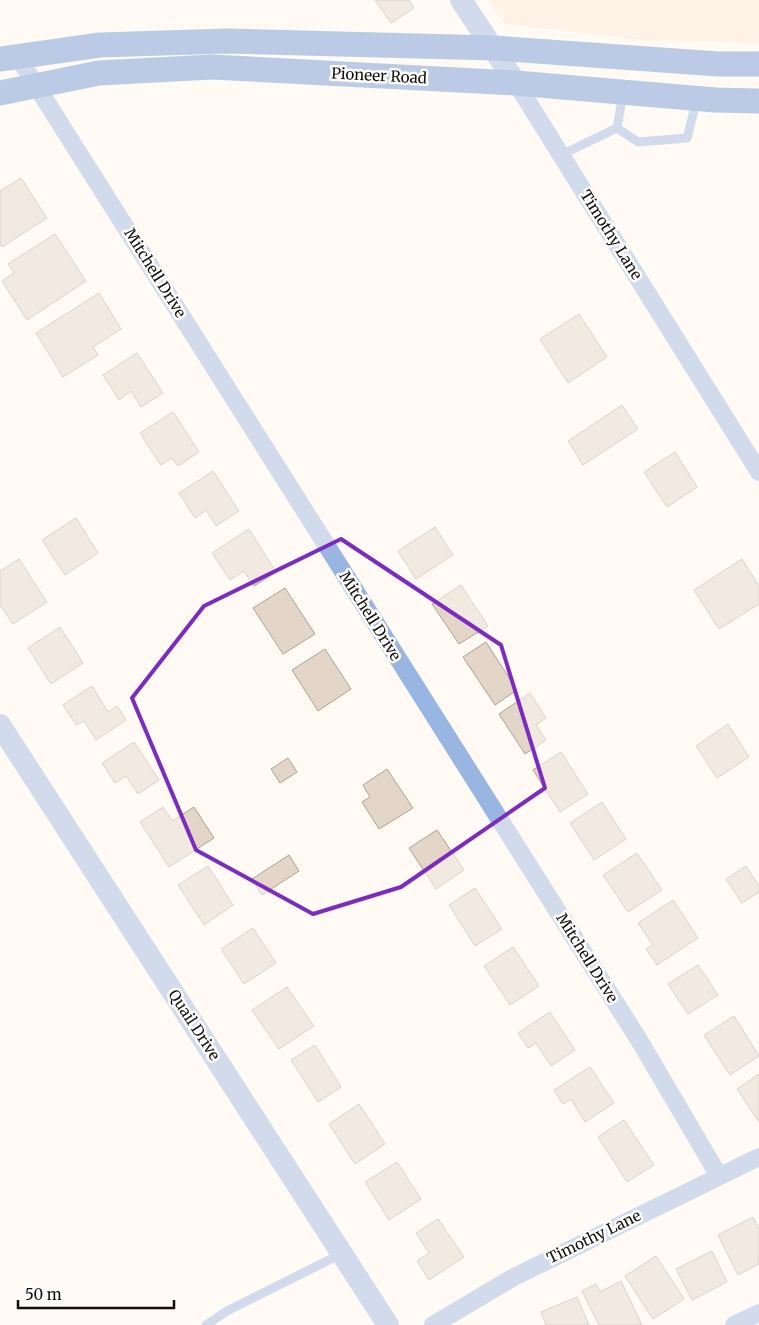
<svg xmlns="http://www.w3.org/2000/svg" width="759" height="1325" viewBox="0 0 759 1325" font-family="Merriweather,serif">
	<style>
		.built { fill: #feebd8 }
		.building { fill: #e3d6c9; stroke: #aea296 }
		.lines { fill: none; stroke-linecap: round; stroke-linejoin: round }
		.service { stroke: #99b5e1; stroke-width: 9 }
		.minor { stroke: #99b5e1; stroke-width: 18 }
		.tertiary { stroke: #99b5e1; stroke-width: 22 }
		.secondary { stroke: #6892d2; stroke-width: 25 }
		.marked { fill: none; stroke: #7b2cbf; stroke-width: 4; stroke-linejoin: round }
		.labels { text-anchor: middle; stroke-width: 5; stroke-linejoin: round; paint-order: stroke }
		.street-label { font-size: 15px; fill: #120e09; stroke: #fff }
	</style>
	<rect width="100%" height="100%" fill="#fffaf4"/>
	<path class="built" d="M488,0H759V43L642,40L505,24Z"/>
	<path class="building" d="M375,0H409L414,8L391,23Z
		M21,178L47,218L2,247L0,244V191Z
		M55,234L86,281L27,320L2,281L14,273L8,264Z
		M99,293L121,329L93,347L98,355L63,377L36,333Z
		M579,314L607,357L568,383L540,339Z
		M137,353L163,393L141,407L131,391L119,400L103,375Z
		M622,405L638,429L583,465L568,441Z
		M173,412L199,452L178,466L172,458L161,465L140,433Z
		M675,452L697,487L667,507L644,472Z
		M213,471L239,511L216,526L206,510L195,518L179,493Z
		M76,518L98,553L65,575L42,540Z
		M435,527L453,555L416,579L398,551Z
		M249,529L276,572L254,586L244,571L230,580L212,553Z
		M19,559L47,602L13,624L0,605V571Z
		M742,559L759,586V604L719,629L694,590Z
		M461,585L488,626L459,644L432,604Z
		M285,588L315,634L283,654L253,608Z
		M60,627L83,663L51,684L28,648Z
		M486,642L517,690L495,705L463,657Z
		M325,649L351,689L318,711L292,670Z
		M92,686L108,712L117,706L126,720L96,740L84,721L76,725L63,705Z
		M530,693L546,718L536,725L546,740L525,754L499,714Z
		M728,724L749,757L717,778L696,746Z
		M134,742L159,780L138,794L126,776L115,783L102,763Z
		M561,752L588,794L560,812L533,770Z
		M288,758L297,772L280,783L271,769Z
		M387,769L413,808L379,829L362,802L370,797L363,785Z
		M602,802L626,839L594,860L570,823Z
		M163,807L172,821L194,807L214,838L169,867L140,822Z
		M437,830L464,870L436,889L409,848Z
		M637,853L662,890L628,912L603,875Z
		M289,855L299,871L262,895L252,879Z
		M208,866L233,905L204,925L178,885Z
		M746,866L759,886V892L742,903L726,879Z
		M475,888L502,929L475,946L449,905Z
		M673,900L698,938L657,965L646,949L653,945L638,923Z
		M253,928L276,963L244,984L221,949Z
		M513,947L539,986L510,1005L484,966Z
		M698,965L718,995L688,1014L668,984Z
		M287,987L314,1026L279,1049L252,1010Z
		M550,1012L575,1050L551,1066L536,1043L528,1048L518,1033Z
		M734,1016L759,1056L730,1075L704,1035Z
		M315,1045L341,1087L318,1102L291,1060Z
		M590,1067L614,1103L585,1122L571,1099L563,1104L554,1090Z
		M759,1074V1122L737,1089Z
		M359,1104L385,1144L355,1164L329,1124Z
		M624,1120L654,1165L627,1182L598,1137Z
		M397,1162L421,1199L389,1220L365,1182Z
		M753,1217L759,1229V1264L738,1275L718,1235Z
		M438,1219L464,1257L429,1280L417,1261L429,1253L416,1233Z
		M712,1251L727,1282L692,1300L676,1269Z
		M656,1256L684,1299L653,1319L625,1276Z
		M621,1281L642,1325H599L582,1291L596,1284L600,1292Z
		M577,1297L589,1325H546L541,1312Z"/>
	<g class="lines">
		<path class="service" d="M623,94L617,128L638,142L687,138L697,99
			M561,155L617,128
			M206,1325L227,1311L341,1254"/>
		<path class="minor" d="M18,57L639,1040L719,1176
			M516,83L759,472
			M433,1325L514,1277L759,1157
			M734,1325L759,1313"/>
		<path class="tertiary" d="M461,0L516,83
			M0,725L388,1325"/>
		<path class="secondary" d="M0,59L100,45L227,41L494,48L718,64H759
			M0,93L99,73L212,67L516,83L715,100L759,101"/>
	</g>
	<path d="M0 0H759V1325H0ZM341,539L501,645L545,788L401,887L313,914L196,850L132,698L204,606Z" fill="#fffaf4" fill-opacity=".55" fill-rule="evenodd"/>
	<path class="marked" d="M341,539L501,645L545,788L401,887L313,914L196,850L132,698L204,606Z"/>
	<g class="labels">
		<g class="street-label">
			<text transform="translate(379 76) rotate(3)" y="5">Pioneer Road</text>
			<text transform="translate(611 235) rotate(58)" y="5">Timothy Lane</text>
			<text transform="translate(155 273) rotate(58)" y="5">Mitchell Drive</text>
			<text transform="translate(370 616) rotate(58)" y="5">Mitchell Drive</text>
			<text transform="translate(587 958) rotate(58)" y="5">Mitchell Drive</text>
			<text transform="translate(194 1025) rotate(57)" y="5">Quail Drive</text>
			<text transform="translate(594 1237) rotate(-26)" y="5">Timothy Lane</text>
		</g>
	</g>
	<path d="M18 1300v8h156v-8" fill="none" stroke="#120e09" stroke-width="2.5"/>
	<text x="25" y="1300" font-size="15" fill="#120e09" stroke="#ffffff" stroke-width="4" paint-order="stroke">50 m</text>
</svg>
